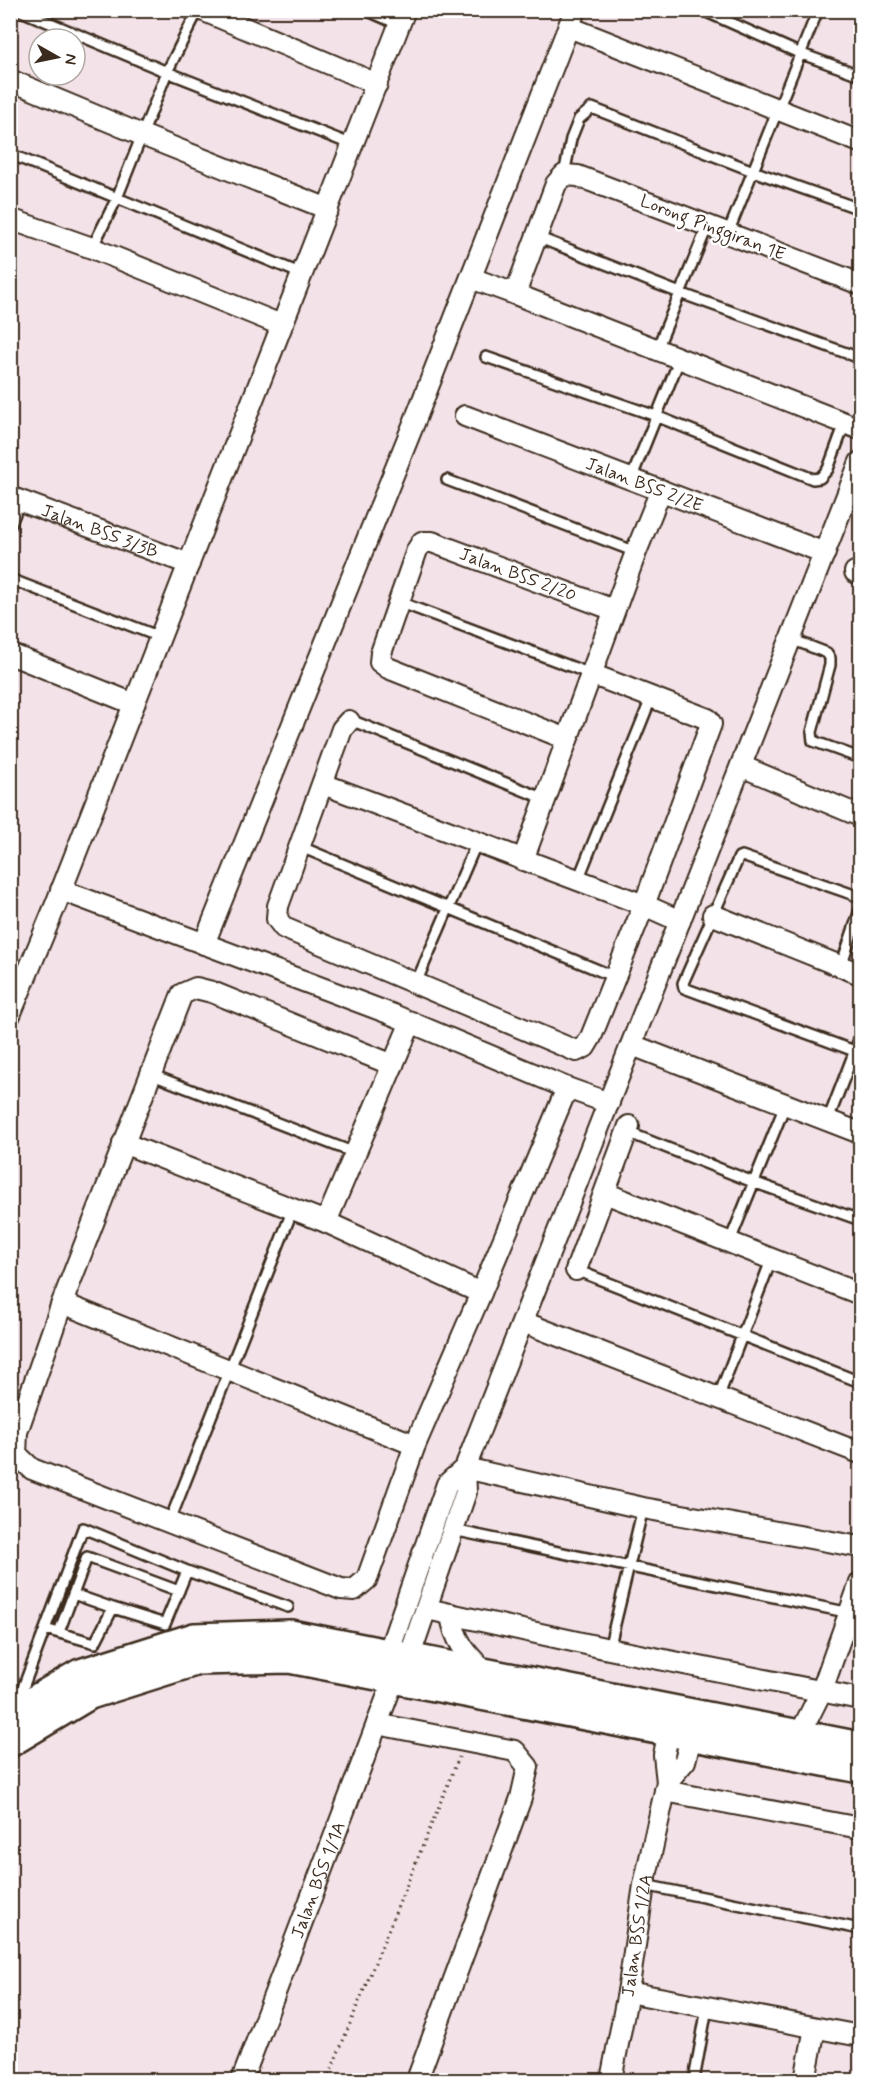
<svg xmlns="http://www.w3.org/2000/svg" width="871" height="2091" viewBox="0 0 871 2091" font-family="Mynerve,sans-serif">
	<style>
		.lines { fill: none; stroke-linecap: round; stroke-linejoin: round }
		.lane-casing { stroke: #3b2a1e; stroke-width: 14 }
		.street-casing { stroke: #3b2a1e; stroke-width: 24 }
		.secondary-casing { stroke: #3b2a1e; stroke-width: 32 }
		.path { stroke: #3b2a1e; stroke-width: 3; stroke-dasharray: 1.5 4.5; stroke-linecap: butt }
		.lane { stroke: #fff; stroke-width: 9 }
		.street { stroke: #fff; stroke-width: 20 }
		.secondary { stroke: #fff; stroke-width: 27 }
		.labels { text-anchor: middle; stroke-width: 4.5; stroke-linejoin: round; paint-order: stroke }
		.street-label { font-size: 18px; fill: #3b2a1e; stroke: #fff }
	</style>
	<rect width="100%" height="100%" fill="#f3e2e7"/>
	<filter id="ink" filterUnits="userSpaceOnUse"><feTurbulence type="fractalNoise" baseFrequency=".0167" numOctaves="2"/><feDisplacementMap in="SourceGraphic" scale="12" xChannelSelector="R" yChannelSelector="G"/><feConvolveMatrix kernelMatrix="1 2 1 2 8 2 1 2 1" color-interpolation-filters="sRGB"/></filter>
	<g filter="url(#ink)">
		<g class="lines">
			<g class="lane-casing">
				<path id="lane" d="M19,10L167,72L353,145
					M366,10L400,25
					M702,10L799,53L860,75
					M10,154L302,274
					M564,175L571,139L579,119L592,108L753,171L860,209
					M728,233L818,10
					M537,237L680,293L860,358
					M92,248L117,198L167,72L198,10
					M657,349L708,225
					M486,357L656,416L813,479L820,478L828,469L845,423
					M631,479L680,358
					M447,480L636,552
					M10,526L20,501
					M10,579L160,637
					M399,602L591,674
					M791,639L827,653L830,658V665L812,732L813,741L860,758
					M349,721L358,723L545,799
					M301,847L615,977
					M578,880L652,696
					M860,897L742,856L739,857L683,983L684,988L860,1053
					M841,966L860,910
					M416,983L477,842
					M150,1074L355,1153
					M828,1120L860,1037
					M627,1132L753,1182L860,1220
					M730,1241L786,1103
					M576,1270L860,1382
					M718,1398L772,1258
					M169,1523L293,1209
					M453,1530L860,1615
					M73,1594L113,1608
					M45,1629L95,1643L113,1608L165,1624L187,1571
					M59,1632L87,1557L179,1591
					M609,1649L643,1508
					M18,1701L83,1528L187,1571L288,1607
					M644,1885L860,1929
					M694,2080L707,2008"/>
			</g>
			<g class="street-casing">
				<g id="street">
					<path d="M202,10L377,84"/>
					<path d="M569,27L860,142"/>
					<path d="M10,80L142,135L328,209"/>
					<path d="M10,219L92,248L281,325"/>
					<path d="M471,278L515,294"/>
					<path d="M860,284L578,176L564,175L556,184L515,294L860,429"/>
					<path id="s1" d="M465,416L825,553"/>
					<path id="s2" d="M10,497L189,564"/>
					<path d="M855,572L860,574"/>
					<path d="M10,654L134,704"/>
					<path d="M349,721L342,729L278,906L277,919L284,928L576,1051L585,1047L591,1037L644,905L711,724L708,719L591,674"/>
					<path id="s3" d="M567,739L388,668L380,662L381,653L417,550L422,542H432L614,610"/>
					<path d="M741,766L860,816"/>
					<path d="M323,784L644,905L680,921"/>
					<path d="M523,860L636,552L661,490"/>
					<path d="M61,890L391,1014L567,1088L609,1103"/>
					<path d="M713,915L860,974"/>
					<path d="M204,944L414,423L575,10"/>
					<path d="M10,1015L56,904L405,10"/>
					<path d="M632,1045L860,1133"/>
					<path d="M393,1065L212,992L196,988L182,994L62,1303L17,1432L16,1454L32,1469L341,1589L354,1590L367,1579L415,1445L481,1293L567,1088"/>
					<path d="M123,1143L326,1222L481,1293"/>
					<path d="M605,1193L860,1294"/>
					<path d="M326,1222L411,1022"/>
					<path d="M576,1270L629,1126"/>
					<path d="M62,1303L415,1445"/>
					<path d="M523,1322L860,1453"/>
					<path d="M465,1468L643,1508L860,1547"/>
					<path d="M427,1609L609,1649L860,1699"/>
					<path d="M451,1614C454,1640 466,1654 485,1672"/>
					<path d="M390,1665L388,1654L447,1484L465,1468"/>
					<path d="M671,1720L664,1755L667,1782L685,1761L694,1726"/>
					<path d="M377,1724L515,1751L528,1767L521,1798L417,2080"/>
					<path d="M800,1734L822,1690L860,1583"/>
					<path d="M665,1791L860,1828"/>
					<path d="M628,1992L860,2036"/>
					<path id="s4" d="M242,2080L394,1679L409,1658L466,1492L465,1468L860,462"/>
					<path id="s5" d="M611,2080L628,1992L644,1885L667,1782"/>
					<path d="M805,2080L815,2028"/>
				</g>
			</g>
			<g class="secondary-casing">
				<path id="secondary" d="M10,1714L80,1673L194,1637L291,1634L860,1746
					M10,1743L90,1695L198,1661L289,1659L860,1769"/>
			</g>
			<path class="path" d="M327,2080L459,1757"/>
			<use href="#lane" class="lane"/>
			<use href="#street" class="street"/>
			<use href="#secondary" class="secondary"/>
		</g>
	</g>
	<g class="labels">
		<g class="street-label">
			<text transform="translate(713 227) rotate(21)" y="6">Lorong Pinggiran 1E</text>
			<text dy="6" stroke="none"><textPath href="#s1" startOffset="192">Jalan BSS 2/2E</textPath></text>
			<text dy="6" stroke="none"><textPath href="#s2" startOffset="96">Jalan BSS 3/3B</textPath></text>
			<text dy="6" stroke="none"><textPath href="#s3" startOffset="432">Jalan BSS 2/20</textPath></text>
			<text dy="6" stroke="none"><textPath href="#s4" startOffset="214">Jalan BSS 1/1A</textPath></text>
			<text dy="6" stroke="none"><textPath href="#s5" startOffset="147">Jalan BSS 1/2A</textPath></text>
		</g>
	</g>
	<rect width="871" height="2091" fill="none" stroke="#fff" stroke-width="36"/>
	<rect x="18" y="18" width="835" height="2055" fill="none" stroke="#3b2a1e" stroke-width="2" filter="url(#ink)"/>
	<g transform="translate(57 57) rotate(99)"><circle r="28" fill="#ffffff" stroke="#b1aaa5" stroke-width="1.5"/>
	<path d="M0-4.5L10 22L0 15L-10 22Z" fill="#3b2a1e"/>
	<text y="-9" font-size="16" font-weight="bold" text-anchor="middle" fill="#3b2a1e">N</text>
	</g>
</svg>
